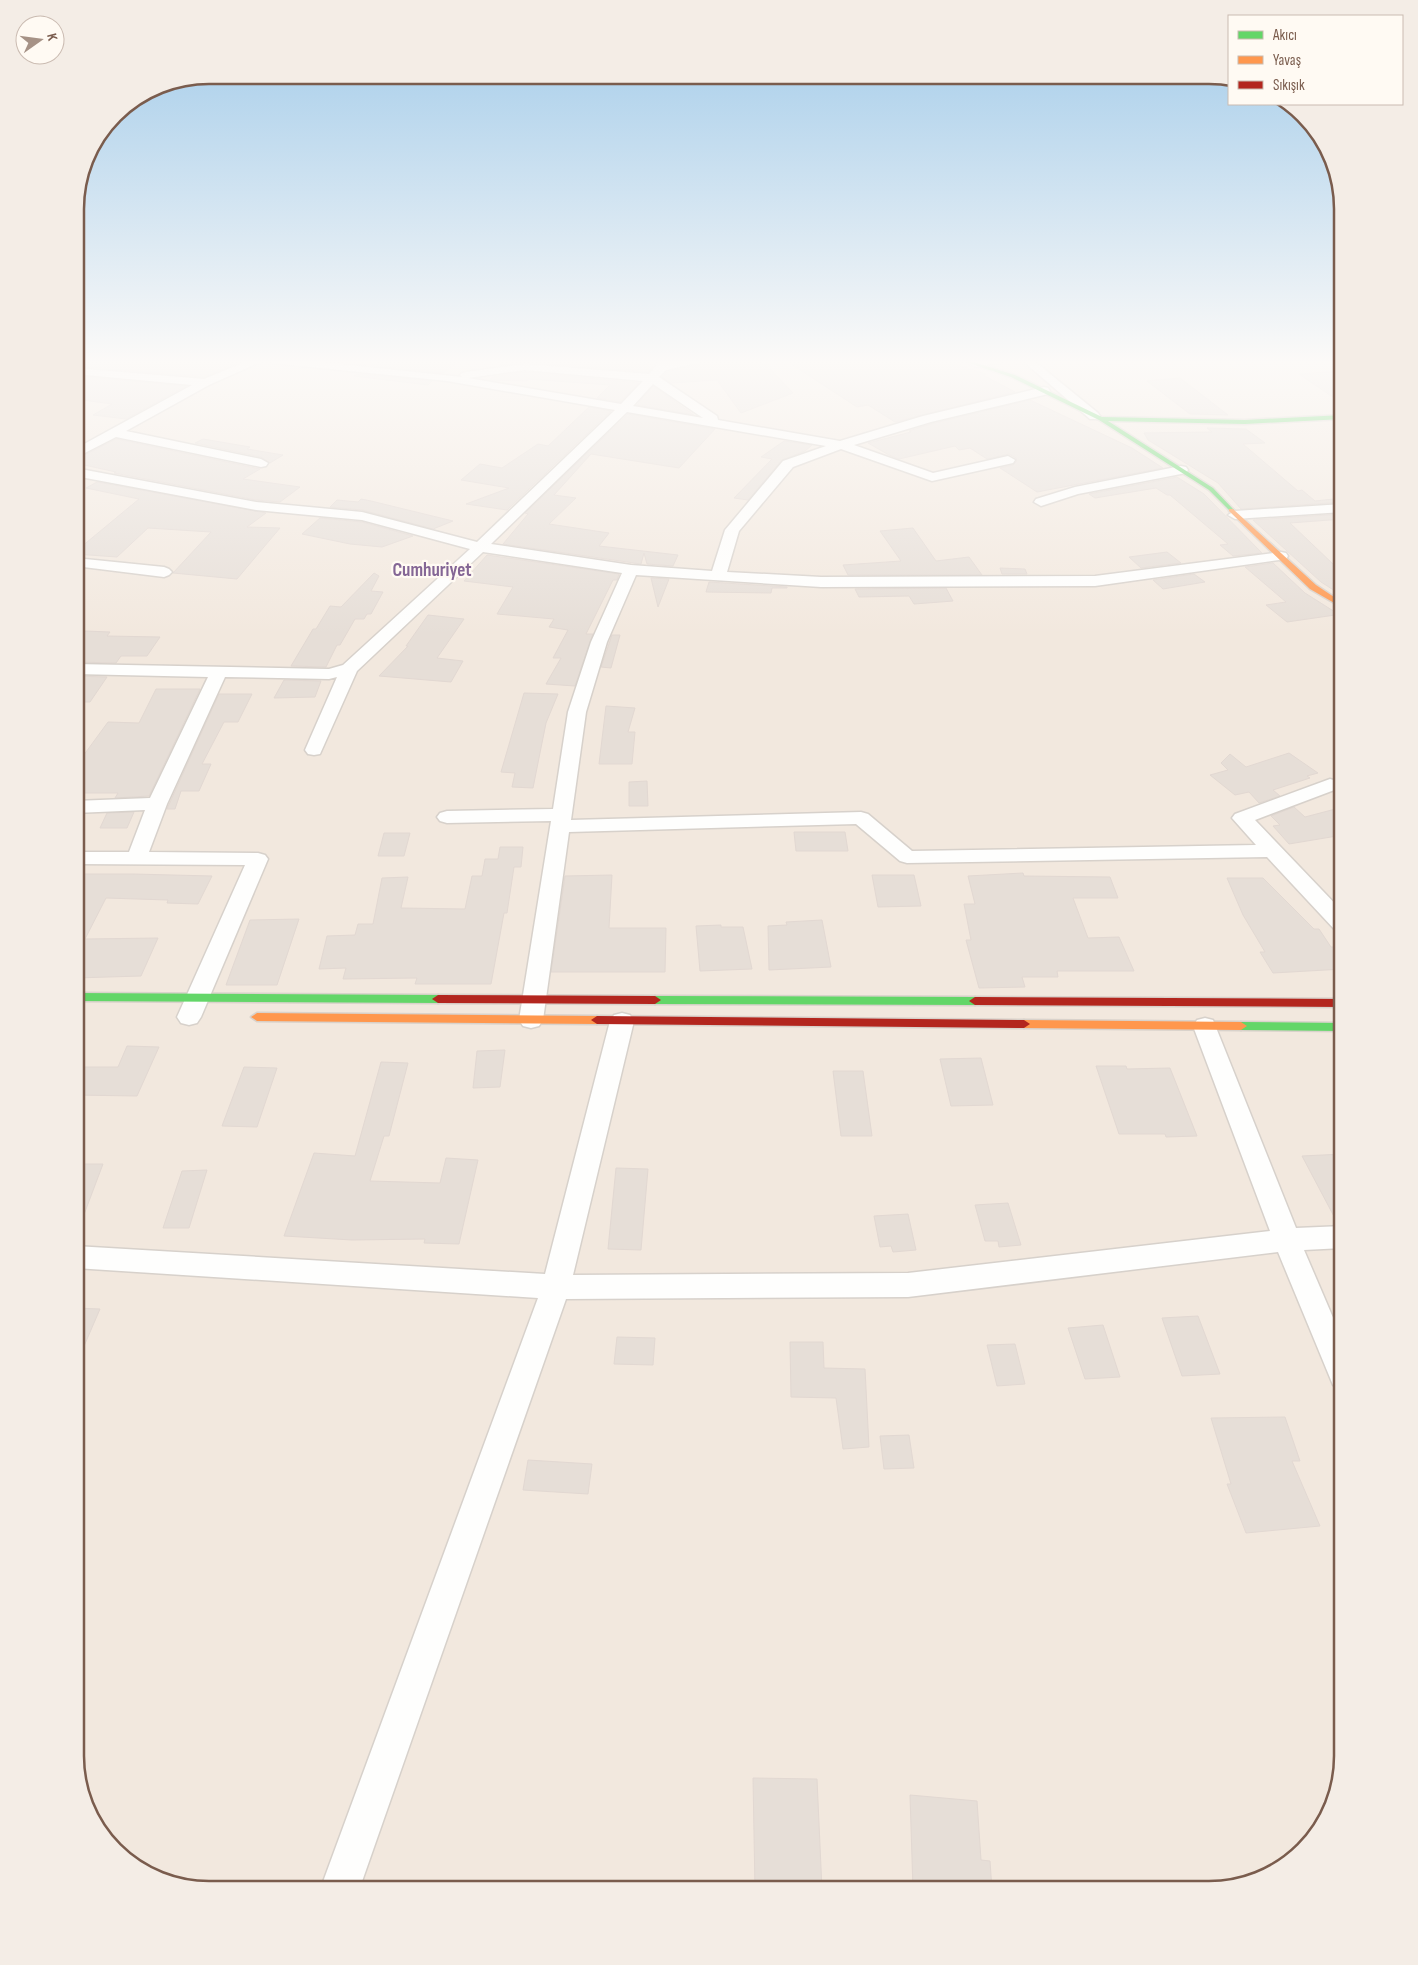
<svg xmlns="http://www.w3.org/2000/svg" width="1418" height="1965" viewBox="0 0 1418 1965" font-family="'Sofia Sans Condensed',sans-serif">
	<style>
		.residential { fill: #f2e8de }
		.building { fill: #e6ded7; stroke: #e2d8d2 }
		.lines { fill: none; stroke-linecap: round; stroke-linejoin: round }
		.street-casing { stroke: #d7d1cb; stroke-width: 3 }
		.fast-casing { stroke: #d9d2cb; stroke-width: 3 }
		.slow-casing { stroke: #d9d2cb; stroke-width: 3 }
		.jam-casing { stroke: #d9d2cb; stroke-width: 3 }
		.street { fill: #fefefd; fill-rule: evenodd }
		.fast { fill: #63d668; fill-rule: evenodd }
		.slow { fill: #ff974d; fill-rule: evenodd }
		.jam { fill: #b3261e; fill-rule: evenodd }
		.labels { text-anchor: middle; stroke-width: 4.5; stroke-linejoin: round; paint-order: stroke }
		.far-district-label { font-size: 19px; font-weight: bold; fill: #846695; stroke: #fffaf3 }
		.rim { fill: none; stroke: #7a5c4d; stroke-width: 2.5 }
	</style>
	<rect width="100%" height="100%" fill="#f9f5f0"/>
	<path class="residential" d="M75,360H1343V1756L1325,1823L1276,1872L1209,1890H200L142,1872L93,1823L75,1756Z"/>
	<path class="building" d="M75,360H111L126,362L131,360H246L204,377L75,366Z
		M381,360H460L443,373L371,366Z
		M503,360H650L646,368H652L648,372L525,362L499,366Z
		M718,360H762L793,393L741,413L717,380L671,383L662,377L667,372L702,364L704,361Z
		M785,360H954L957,365L986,374L983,375L1015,392L895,422L868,405L857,407Z
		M1343,371V404L1299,374Z
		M525,372L639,383L620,402L597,398L610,385L528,379L527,381L490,380L492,377Z
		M358,374L432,381L428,385L354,376Z
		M75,376L186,386L126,419L93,415L112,404L75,399Z
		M1180,378L1228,415L1190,414L1147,381Z
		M653,386L674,401L694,415L637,405Z
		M1030,400L1132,448L1163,468L1037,492L1000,468L1013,465L1017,461L1016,458L1009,454L987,459L970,448L959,450L955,446L899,459L889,455L868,443L911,432L909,431L931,424Z
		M589,407L611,411L507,510L466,504L509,488L461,480L480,464L502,468L538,444L548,446Z
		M628,414L715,429L679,468L591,454L554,495L576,498L549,524L609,533L599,546L678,555L673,566L647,564L644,553L641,564L503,544L528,514L525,513Z
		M1207,428L1246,429L1265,443L1243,444L1298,491L1302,490L1315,501L1343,498V502L1241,509L1218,483L1148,440L1144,433L1212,432Z
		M116,439L260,469L243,479L300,487L280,502L256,500L114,473L116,472L75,463V460Z
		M203,439L250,447L247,449L283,455L270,463L261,457L195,443Z
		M784,441L812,445L805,451L782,460L748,500L734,498L772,459L761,457Z
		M1177,477L1204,494L1262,553L1233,556L1220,545L1228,544L1170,495H1167L1156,488L1095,498L1089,494Z
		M97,482L266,513L247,527L280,528L237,579L173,573L211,532L148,528L117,557L75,554V552L139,499L86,488Z
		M361,499L371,501L453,521L433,529L362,510L330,507L337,500L358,502Z
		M1343,514V519L1290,523L1333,564L1343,563V596L1321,582L1253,520Z
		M320,518L362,522L413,536L382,547L350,544L302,534Z
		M913,528L936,561L969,557L982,575H848L843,565L901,561L880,531Z
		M1167,552L1181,563L1141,568L1129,557Z
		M487,555L619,574L617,580H613L586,634H593L575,686L546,684L561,658H553L568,630L549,627L554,619L497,614L513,587L464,581Z
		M1273,563L1305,593L1335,612L1342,614L1287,622L1266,605L1286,602L1245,567Z
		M1000,568L1025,569L1027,574H1002Z
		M374,573L379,576L371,591L383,592L371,614H367L364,619H355L340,645H337L326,667L291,666L313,629H316L330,606L341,607Z
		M1194,574L1205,582L1163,589L1153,580Z
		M651,578L669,579L658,607Z
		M709,582L787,587V588H772L771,593L706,592Z
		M946,588L953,601L914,604L909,596L859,597L855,589Z
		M428,615L464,619L437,658L463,661L451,682L379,676L408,646H406Z
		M85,631L110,632L107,636L160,637L147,656H121L116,663L75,662V643Z
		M612,635H620L611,668L601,667Z
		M75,676L107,677L90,702H75Z
		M284,680L321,681L315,697L274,698Z
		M156,689H200L149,796L115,798L118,793H75V767L108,722L139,723Z
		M524,693L558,694L546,723L533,788L512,787L515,773L501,772Z
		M219,694H252L238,722H224L202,764H211L199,791H181L175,809H167Z
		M606,706L635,708L628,732H635L632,764H599Z
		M1289,753L1318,773L1307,776L1310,778L1273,790L1280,796L1259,803L1249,792L1235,795L1210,775L1228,770L1221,763L1230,754L1246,767Z
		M647,781L648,806H629V782Z
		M1294,807L1305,817L1343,807V835L1289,844L1273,826L1280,825L1271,816Z
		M134,812L127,828H100L107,813Z
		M794,832H845L848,851H796Z
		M384,833H410L404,856H378Z
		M500,847H523L521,867H514L507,913H504L491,984H415L417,978L343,979L346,968L319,969L327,936L355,935L358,924H373L382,878L408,877L401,908L465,909L472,876H482L485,859H498Z
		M1023,873L1024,876L1110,877L1118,898H1073L1088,938L1119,937L1134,971H1057L1058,977H1022L1025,987L979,988L966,940H971L964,904H975L968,876Z
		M75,874H133L212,876L198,904L167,903L168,900L106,898L85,939L158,938L141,976L75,978Z
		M612,875L609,928H666L665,972H551L565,876Z
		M872,875H914L921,906L878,907Z
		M1227,878H1263L1314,929H1319L1331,947H1335L1343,960V969L1273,973L1260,952H1265L1243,915Z
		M299,919L277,985H226L250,920Z
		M822,920L831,967L769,970L768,926L787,925L786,922Z
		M721,925V927H743L752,969L700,971L696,926Z
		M127,1046L159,1047L137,1096L75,1095V1067H118Z
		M505,1050L500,1087L473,1088L477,1051Z
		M981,1058L993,1105L951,1106L940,1059Z
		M381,1062L408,1063L389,1136H384L370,1181L440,1183L446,1158L478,1160L459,1244L424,1243L425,1239L352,1240L284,1236L314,1153L355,1156Z
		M1096,1066H1126L1127,1069L1170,1068L1197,1136L1166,1137L1165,1134H1119Z
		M244,1067L277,1068L257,1127L222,1126Z
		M833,1071H863L872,1136H841Z
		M1343,1154V1224H1338L1302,1156Z
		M75,1164H103L77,1233H75Z
		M616,1168L648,1169L641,1250L608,1249Z
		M207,1170L189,1228H163L182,1171Z
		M1008,1203L1021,1245L999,1247L998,1241H985L975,1205Z
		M908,1214L916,1250L893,1252L891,1246L880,1247L874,1216Z
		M75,1308L100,1309L75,1367Z
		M1198,1316L1220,1374L1182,1376L1162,1318Z
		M1103,1325L1120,1377L1085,1379L1068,1328Z
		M617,1337L655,1338L653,1365L614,1364Z
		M790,1342H823L824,1368L865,1369L869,1447L843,1449L836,1398L791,1397Z
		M1015,1344L1025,1384L997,1386L987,1345Z
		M1285,1417L1300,1461H1292L1320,1526L1246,1533L1227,1484H1231L1211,1418Z
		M909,1435L914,1468L884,1469L880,1436Z
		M528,1460L592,1464L588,1494L523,1490Z
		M753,1778L817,1779L822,1890H755Z
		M910,1795L977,1801L981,1860L990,1861L992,1890H913Z"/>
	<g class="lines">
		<g class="street-casing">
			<path id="street" d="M250,360H265L209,385L126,431L261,459L268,463L266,466L261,467L116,437L75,458V449L192,385L75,374V368L204,379Z
				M267,360H301L462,377L460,375L462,373L466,372L525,364L649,374L656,366L657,360H667L668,362L683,360H703L702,362L666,370L659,377L717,416L718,420L840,441L923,416L1044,387L1048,388L1050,391L1048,394L931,422L854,445L933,473L1008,456L1015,460L1013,463L932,481L841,449L793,467L739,531L727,572L821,577L1095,576L1281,552L1286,553L1288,556L1286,559L1095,586L821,587L636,575L607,642L586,712L571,820L861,812L868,814L912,851L1256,845L1232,818L1235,814L1330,779L1337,781L1339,785L1337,789L1255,820L1343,912V932L1335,930L1267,857L907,863L900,861L856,824L569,832L543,1020L539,1026L531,1028L523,1026L519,1020L551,821L447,823L440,821L437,817L440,813L447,811L553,809L568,712L591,642L622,573L483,552L357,671L320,754L314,755L308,754L305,750L337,677L329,679L225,677L167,804L149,852L258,853L265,855L268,859L201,1017L197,1023L189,1025L181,1023L177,1017L245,865L75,864V852H129L145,810L75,813V801L150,798L208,677L75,674V664L329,669L343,665L470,549L362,520L256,510L75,476V468L256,502L362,512L477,542L615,410L447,381L272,363ZM525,370L643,381L621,404L468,378ZM653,384L703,418L633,406ZM627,412L826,446L783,461L725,530L712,571L631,565L491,544Z
				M982,360H1004L1002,362L976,367L970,364L972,362Z
				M1022,360H1033L1098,413L1100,416L1098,419H1090Z
				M1181,466L1186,467L1188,470L1186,473L1078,494L1041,506L1034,502L1036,499L1075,487Z
				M1343,504V512L1235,519L1228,515L1235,511Z
				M75,558L164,567L169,569L172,572L169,575L164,577L75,566Z
				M622,1013L630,1015L634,1021L573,1275L908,1273L1270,1231L1193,1026L1197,1020L1205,1018L1213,1020L1296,1228L1343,1226V1248L1304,1250L1343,1341V1389L1333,1385L1278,1252L908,1297L566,1299L359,1890H320L538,1298L75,1268V1246L545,1274L610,1021L614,1015Z"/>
		</g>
		<g class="fast-casing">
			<path id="fast" d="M960,360H967L1015,375L1102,417L1245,420L1343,415V419L1245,424L1108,421L1213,488L1233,509L1234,510L1231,512L1209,490L1099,420L1011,377Z
				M75,993L438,995L444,999L438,1003L75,1001Z
				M655,996L975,997L981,1001L975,1005L655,1004L649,1000Z
				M1241,1022L1343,1023V1031L1241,1030L1235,1026Z"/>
		</g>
		<g class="slow-casing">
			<path id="slow" d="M1229,509H1233L1316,585L1343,603V608L1310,589L1229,511Z
				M257,1013L597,1016L603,1020L597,1024L257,1021L251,1017Z
				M1024,1020L1241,1022L1247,1026L1241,1030L1024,1028L1018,1024Z"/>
		</g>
		<g class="jam-casing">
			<path id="jam" d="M438,995L655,996L661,1000L655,1004L438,1003L432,999Z
				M975,997L1343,999V1007L975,1005L969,1001Z
				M597,1016L1024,1020L1030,1024L1024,1028L597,1024L591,1020Z"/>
		</g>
		<use href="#street" class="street"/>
		<use href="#fast" class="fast"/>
		<use href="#slow" class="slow"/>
		<use href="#jam" class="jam"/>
	</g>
	<linearGradient id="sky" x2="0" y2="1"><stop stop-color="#9ec9e9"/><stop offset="0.57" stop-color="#fcfaf8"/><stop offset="1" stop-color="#fcfaf8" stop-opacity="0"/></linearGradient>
	<rect width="1418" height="635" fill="url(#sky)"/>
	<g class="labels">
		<g class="far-district-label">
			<text x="432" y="576">Cumhuriyet</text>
		</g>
	</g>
	<path d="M0 0H1418V1965H0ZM209 84H1209A125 125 0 0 1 1334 209V1756A125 125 0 0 1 1209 1881H209A125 125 0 0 1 84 1756V209A125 125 0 0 1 209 84Z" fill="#f4ede6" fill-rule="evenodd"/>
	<path class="rim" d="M209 84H1209A125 125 0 0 1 1334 209V1756A125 125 0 0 1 1209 1881H209A125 125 0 0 1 84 1756V209A125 125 0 0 1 209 84Z"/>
	<rect x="1228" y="15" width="175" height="90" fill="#fffaf3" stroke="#cabbb1"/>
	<rect x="1238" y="31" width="25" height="8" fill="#63d668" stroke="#cabbb1"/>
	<text x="1273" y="40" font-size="15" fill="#7a5c4d">Akıcı</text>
	<rect x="1238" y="56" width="25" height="8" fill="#ff974d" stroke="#cabbb1"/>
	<text x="1273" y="65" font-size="15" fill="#7a5c4d">Yavaş</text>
	<rect x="1238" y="81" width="25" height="8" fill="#b3261e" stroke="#cabbb1"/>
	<text x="1273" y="90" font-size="15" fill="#7a5c4d">Sıkışık</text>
	<g transform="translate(40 40) rotate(76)"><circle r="24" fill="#fffaf3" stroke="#cabbb1"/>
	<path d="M0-4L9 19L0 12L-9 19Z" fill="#a69286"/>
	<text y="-8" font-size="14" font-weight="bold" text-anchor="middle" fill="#7a5c4d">K</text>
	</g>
</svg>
